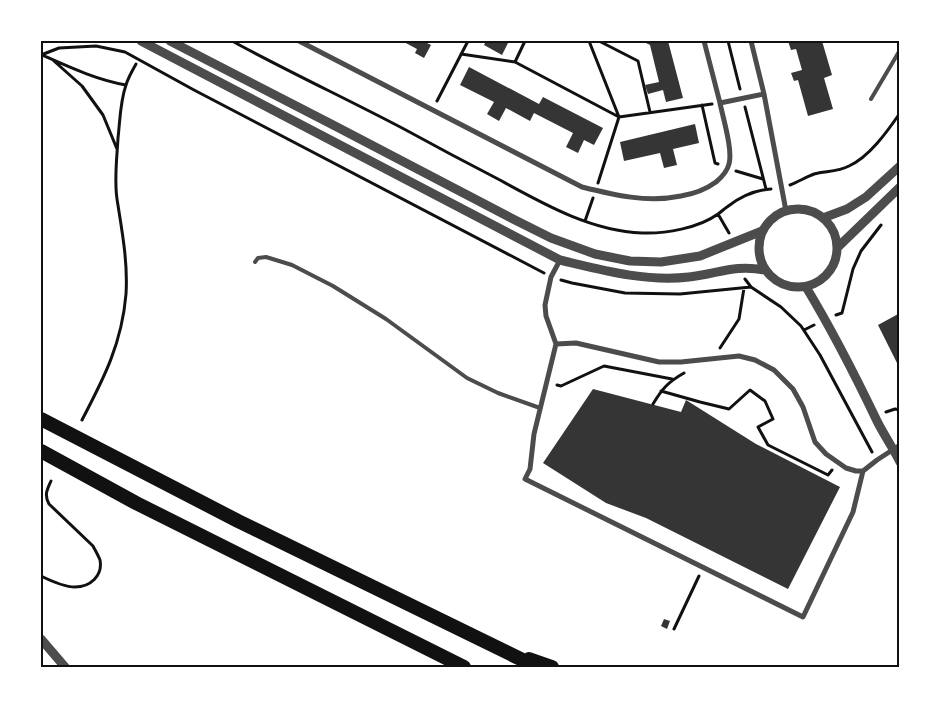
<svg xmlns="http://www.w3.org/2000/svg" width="941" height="708" viewBox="0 0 941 708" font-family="'IBM Plex Sans',sans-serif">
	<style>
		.building { fill: #353535 }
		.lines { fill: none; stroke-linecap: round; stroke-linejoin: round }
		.path { stroke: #111; stroke-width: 3 }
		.service { stroke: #4c4c4c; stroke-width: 4 }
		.minor { stroke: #4c4c4c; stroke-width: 5 }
		.tertiary { stroke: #4c4c4c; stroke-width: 9 }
		.trunk { stroke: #111; stroke-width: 14 }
		.neatline { fill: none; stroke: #111; stroke-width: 2 }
	</style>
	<rect width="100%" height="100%" fill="#fff"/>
	<path class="building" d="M402,41H423L431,45L424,58L415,53L417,49Z
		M486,41H509L502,55L484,45Z
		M642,41H668L683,98L666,102L663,90L648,94L645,85L659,82L650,45Z
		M788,41H822L832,75L824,78L833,109L808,116L798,80L794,81L791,73L802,70L796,49L791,50Z
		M469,67L539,104L543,97L603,128L594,145L584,140L578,153L566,147L573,133L534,113L530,121L506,108L499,121L487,114L494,102L460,85Z
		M695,124L699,143L673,149L677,165L664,168L660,153L624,161L620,142Z
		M900,313V363L898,365L878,325Z
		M593,389L681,412L686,400L756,444L840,487L788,589L646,518L606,503L543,463Z
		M664,619L670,621L667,629L661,626Z"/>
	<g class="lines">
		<path class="path" d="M232,41C289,72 347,99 404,129C435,146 467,163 498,179C542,203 590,231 642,233C665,234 699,228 718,214C721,212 724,209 727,207C741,196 754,190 771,189
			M589,41L619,117L598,183
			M599,41L638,61L650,112
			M728,41L740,89
			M461,54L515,62L619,117L712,104
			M41,55L59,48L96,46L125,52L194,90L544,273
			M42,55C69,67 97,80 126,85
			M54,61L82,86L103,115L117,149
			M515,62L525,41
			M437,101L468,41
			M702,105L715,163L718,164
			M745,107L766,189
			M736,171L763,179
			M790,185C798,182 806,177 814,174C826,171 838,172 849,166C869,157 887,132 900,113
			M718,214L729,233
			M585,221L593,198
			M745,279L751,287L781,307L801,326L820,355L872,452
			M561,280L572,283L625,293L680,294L751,287
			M836,315L842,313L853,269L861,251L881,225
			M804,330L814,325
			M720,348L739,319L744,288
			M557,385L561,386L604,366L672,379
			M661,391L700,402L729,409L750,390L765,401L773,419L758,427L768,445L828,475L832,470
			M653,404C662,389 668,382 684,373
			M886,412L895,409L900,410
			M82,420C104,378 122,343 126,294C128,262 122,231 117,199C114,179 117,158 118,138C120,121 120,102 126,85C128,78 132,71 136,64
			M41,576C51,581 64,587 75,587C90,587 103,576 100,560C98,555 95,550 93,546L49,504C44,495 47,490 51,481
			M674,629L699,576"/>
		<path class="service" d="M871,99L900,50
			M255,262L258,258L266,257L292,265L333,286L386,319L467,378L498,393L540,408"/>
		<path class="minor" d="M299,41L582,187C614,195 647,203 681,196C693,194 705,190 716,182C722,177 727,172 729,164C733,150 723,118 720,103L764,94
			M704,41L720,103
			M751,41L764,94L786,211
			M560,260L551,277L545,305L546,316L556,344L534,434L530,469L525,479L803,617L853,512L863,471L877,460L900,445
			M556,344L576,343L659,362H681L739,356L755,360L774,370L793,389L803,407L815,442L826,454L846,468L856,471H863"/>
		<path class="tertiary" d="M141,41L560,260C602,270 645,282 689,277C718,274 734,264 765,270
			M170,41L337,127L513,219L551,238L595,254L630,261L661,262L700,256L762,231
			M759 248a39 39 0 1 1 78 0a39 39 0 1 1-78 0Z
			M823,218L847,209L866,197L900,166
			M837,248L900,187
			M806,287C832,330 855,375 877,421C884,435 893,448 900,462
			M41,639L65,667"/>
		<path class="trunk" d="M41,419L238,521L537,667
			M41,451L136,503L464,667
			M529,659L552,667"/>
	</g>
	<rect width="941" height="708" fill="none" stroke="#ffffff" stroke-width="85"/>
	<rect x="42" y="42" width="856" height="624" class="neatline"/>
</svg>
